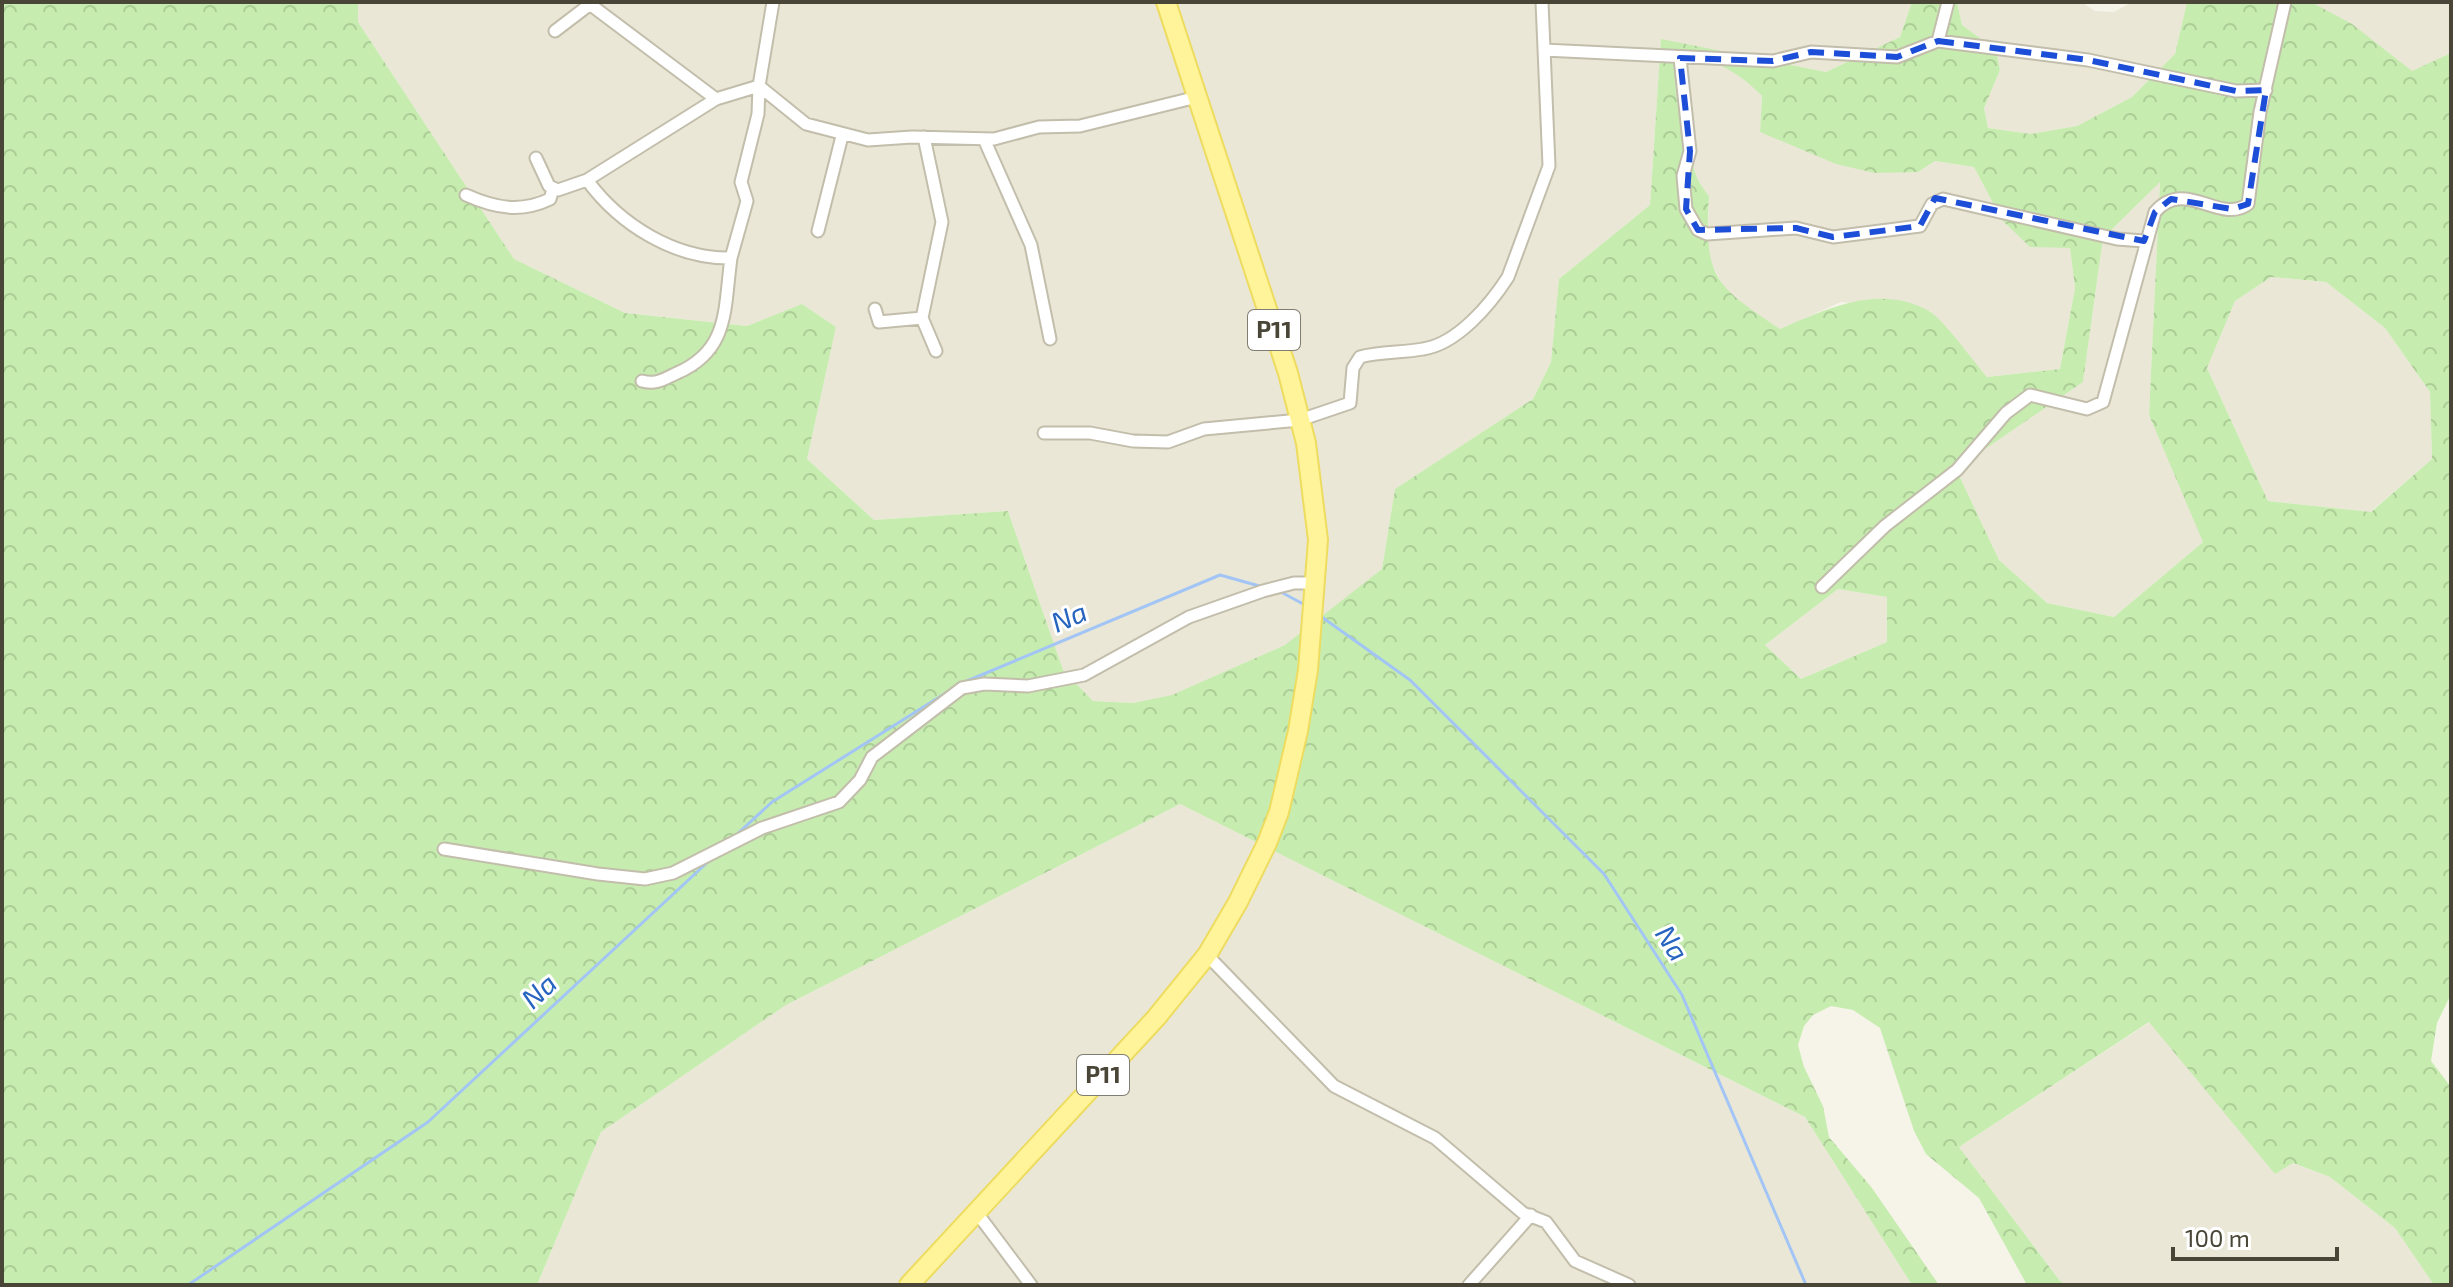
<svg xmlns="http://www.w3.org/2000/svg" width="2453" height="1287" viewBox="0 0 2453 1287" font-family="'Exo 2',sans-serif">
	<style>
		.residential { fill: #eae7d7 }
		.forest { fill: url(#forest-crowns); fill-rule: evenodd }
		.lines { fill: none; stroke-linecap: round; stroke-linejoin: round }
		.stream { stroke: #a2c5f6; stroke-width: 3 }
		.street-casing { stroke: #c2beab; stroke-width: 15 }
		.primary-casing { stroke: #eddc60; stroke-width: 22 }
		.street { stroke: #fff; stroke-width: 11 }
		.primary { stroke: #fff499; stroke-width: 18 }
		.marked { fill: none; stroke: #1d4ed8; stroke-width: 6; stroke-dasharray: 16 10; stroke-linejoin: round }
		.labels { text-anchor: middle; stroke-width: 6; stroke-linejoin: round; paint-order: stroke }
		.shield { fill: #fff; stroke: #807e73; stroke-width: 2 }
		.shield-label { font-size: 24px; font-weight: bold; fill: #4a4637 }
		.water-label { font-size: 28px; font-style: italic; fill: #2664c0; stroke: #fff }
	</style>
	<defs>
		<pattern id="forest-crowns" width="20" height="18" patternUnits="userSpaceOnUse" patternTransform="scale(2)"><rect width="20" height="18" fill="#c6edaf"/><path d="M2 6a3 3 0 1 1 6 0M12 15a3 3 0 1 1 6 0" fill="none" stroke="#accd97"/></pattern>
	</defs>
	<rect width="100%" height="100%" fill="#f6f4e9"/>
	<path class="residential" d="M358,2H1912L1900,37L1826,72L1661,40L1650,205L1559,279L1551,362L1533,399L1395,489L1382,569L1317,622L1285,645L1172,696L1133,703L1093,701L1063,670L1008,511L874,520L807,459L836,327L802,304L747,326L625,313L514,259L358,22Z
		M1957,2H2081L2095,11L2114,12L2132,2H2187L2175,54L2132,97L2077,126L2031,134L1988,128L1984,108L2000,70L1996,50L1962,25Z
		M2240,2H2451V53L2412,72L2384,49Z
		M1680,58H1695L1732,70L1747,81L1762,96L1760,132L1918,172L1935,161L1974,167L2002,220L2070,248L2075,288L2060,369L1987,377L1930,311L1841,302L1780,329L1729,296L1707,256L1709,197L1694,178L1674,100Z
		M2160,181L2149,415L2204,541L2114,617L2047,603L1999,560L1956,469L2083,382L2103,238Z
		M2271,277L2326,282L2385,328L2430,392L2432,459L2370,512L2268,501L2207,368L2235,301Z
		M1838,589L1887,597V642L1801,679L1765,645Z
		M1180,804L1805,1117L1912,1285H537L601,1132L786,1005Z
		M2150,1022L2275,1173L2292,1163L2330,1177L2395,1228L2434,1285H2067L2060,1281L1959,1147Z"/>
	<path class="forest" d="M2,2H358V22L514,259L625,313L747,326L802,304L836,327L807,459L874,520L1008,511L1063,670L1093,701L1133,703L1172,695L1285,645L1382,569L1395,489L1533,399L1551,362L1559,279L1650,205L1661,39L1826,72L1900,37L1912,2H1957L1962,25L1996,50L2000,70L1984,108L1988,128L2031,134L2077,126L2132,97L2175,54L2187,2H2311L2352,24L2412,71L2451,53V994L2437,1023L2431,1061L2451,1087V1285H2434L2395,1228L2330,1177L2293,1163L2275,1174L2149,1022L1959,1147L2060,1281L2067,1285H2027L1979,1198L1926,1154L1914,1131L1880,1028L1853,1010L1831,1006L1813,1015L1804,1026L1798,1045L1804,1067L1823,1106L1829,1137L1872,1188L1939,1285H1912L1805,1117L1180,804L786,1005L601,1132L537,1285H2ZM1680,58C1713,57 1739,72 1762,96L1760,132L1836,164L1875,173L1918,172L1935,161L1974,167L2002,220L2030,247L2070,248L2075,288L2060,369L1987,377C1974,362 1943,319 1929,311C1879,283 1826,309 1780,329C1714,285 1704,278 1709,196C1694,178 1693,167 1689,145C1682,105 1669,102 1680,58ZM2160,182L2149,415L2203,542L2114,617L2047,603L1999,560L1956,469L2083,382L2103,238ZM2271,277L2326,282L2385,328L2430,392L2432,459L2371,512L2268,501L2207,368L2235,301ZM1838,589L1887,597V642L1801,679L1765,645Z"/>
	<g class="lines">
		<path class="stream" d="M1279,591L1307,606
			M1319,615L1410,680L1604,874L1682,995L1806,1285
			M962,683L1220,575L1263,587
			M734,837L772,802L949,691
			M188,1285L428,1122L711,859"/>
		<g class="street-casing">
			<path id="street" d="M587,2L716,99
				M555,31L593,2
				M1938,41L1948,2
				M1544,50L1773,61L1811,52L1897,57L1938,41L2088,60L2236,91L2266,90
				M1680,58L1690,151L1683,176L1686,209L1698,230L1707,234L1796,228L1833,237L1920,226L1932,204L1943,199L2117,239L2144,241
				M759,86L806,124L868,140L912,137L994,139L1039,127L1080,126L1197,97
				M924,137L942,222L922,318L936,351
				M984,139L1031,245L1050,339
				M536,158L549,186L558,190L587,180L716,99L759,86
				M587,180C620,225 675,259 731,258L747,201L741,182L758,114L759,86L773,2
				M466,195C495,208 521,213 550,199L553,189
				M818,231L842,136
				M875,309L879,322L922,318
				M642,381C656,385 664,379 677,373C730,350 724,308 731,258
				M1044,433H1090L1133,441L1168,442L1204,429L1300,420L1350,403L1353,368L1360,357C1380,351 1402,353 1423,349C1457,344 1490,305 1508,277L1549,166L1542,2
				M1822,587L1885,526L1957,470L2006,413L2030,395L2087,409L2103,402L2155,212C2185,177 2220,225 2248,204L2260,112L2285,2
				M444,849L598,874L645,879L673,873L762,828L839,802L860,780L872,757L962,688L984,684L1028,686L1084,675L1189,617L1263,591L1294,583H1316
				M1207,955L1334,1086L1435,1138L1523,1213L1546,1222L1575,1261L1629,1285
				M977,1213L1031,1285
				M1469,1285L1531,1215"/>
		</g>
		<g class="primary-casing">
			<path id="primary" d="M909,1285L1156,1018L1207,955L1238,902L1267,843L1279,812L1298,731L1308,670L1318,540L1306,443L1288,373L1166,2"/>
		</g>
		<use href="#street" class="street"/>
		<use href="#primary" class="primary"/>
	</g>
	<path class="marked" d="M1938,41L2088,60L2236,91L2266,90L2248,204L2232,209L2171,199L2155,212L2144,241L1935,198L1920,226L1833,237L1796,228L1698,230L1686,209L1690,151L1680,58L1773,61L1811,52L1897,57Z"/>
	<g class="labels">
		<g class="shield">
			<rect x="1248" y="310" width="52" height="40" rx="6"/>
			<rect x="1077" y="1055" width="52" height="40" rx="6"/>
		</g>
		<g class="shield-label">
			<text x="1274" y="338">P11</text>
			<text x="1103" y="1083">P11</text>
		</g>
		<g class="water-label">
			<text transform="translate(1069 617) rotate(-23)" y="10">Na</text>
			<text transform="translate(1672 943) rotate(57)" y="10">Na</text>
			<text transform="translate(539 991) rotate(-43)" y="10">Na</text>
		</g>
	</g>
	<rect width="2453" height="1287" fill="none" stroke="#4a4637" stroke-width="8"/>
	<path d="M2173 1247v12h164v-12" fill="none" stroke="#4a4637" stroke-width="4"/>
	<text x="2185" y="1247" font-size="24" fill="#4a4637" stroke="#ffffff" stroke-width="6" paint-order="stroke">100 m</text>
</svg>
